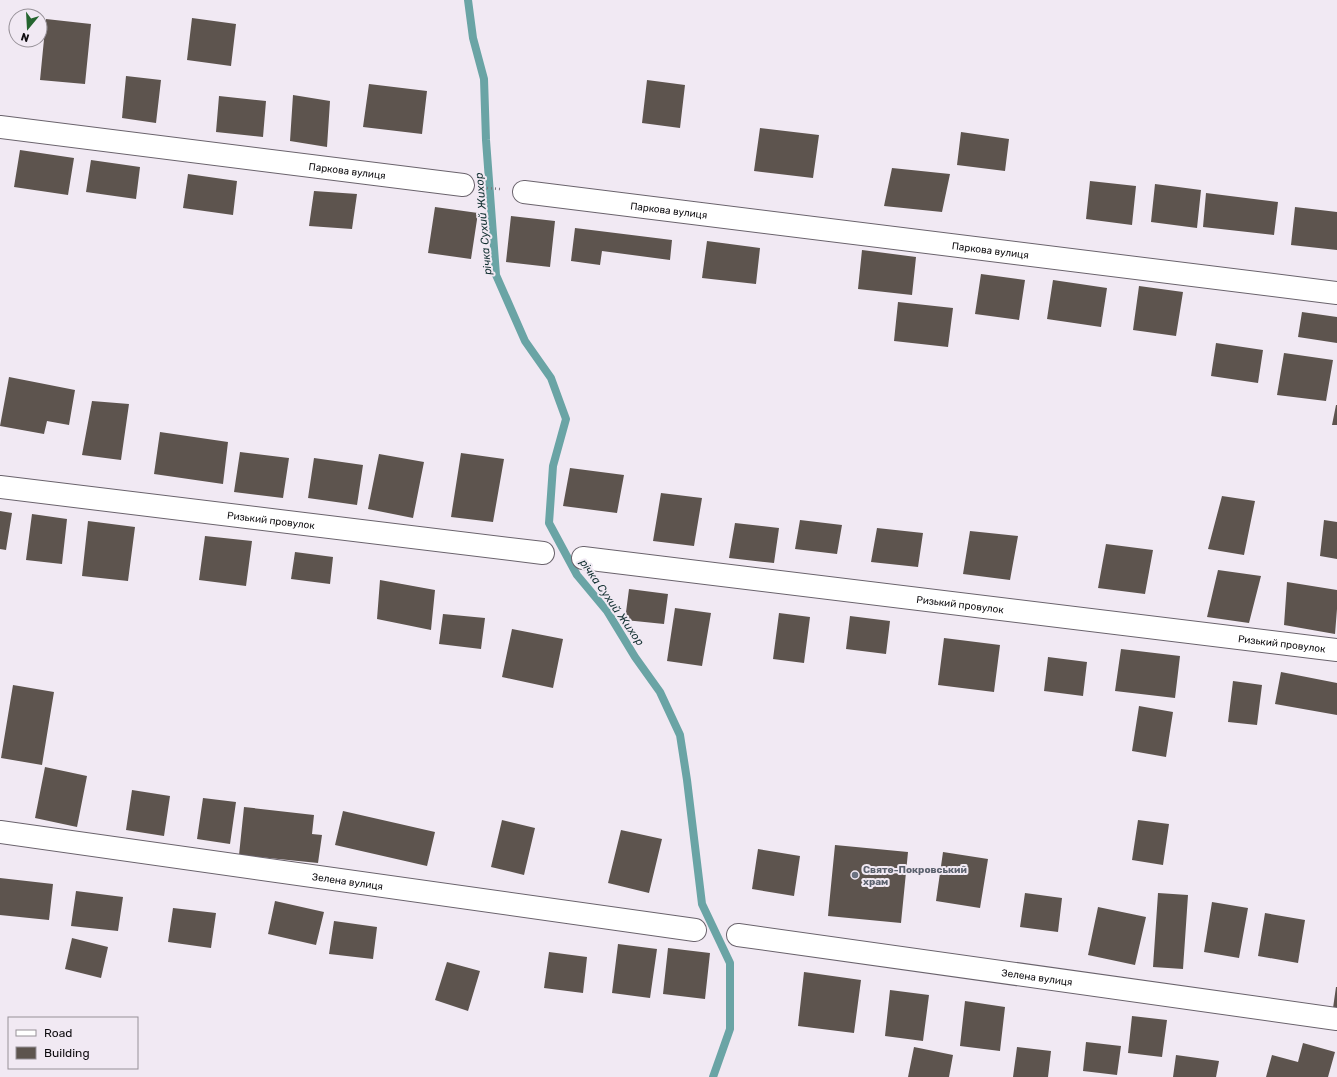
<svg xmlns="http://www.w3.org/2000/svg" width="1337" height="1077" viewBox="0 0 1337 1077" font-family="Rubik,sans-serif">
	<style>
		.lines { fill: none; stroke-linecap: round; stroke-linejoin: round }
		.stream { stroke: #6aa4a5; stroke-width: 8 }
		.building { fill: #5d544e }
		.minor-casing { stroke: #6a636c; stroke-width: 24 }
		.path { stroke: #7c777e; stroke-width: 2.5; stroke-dasharray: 1 3; stroke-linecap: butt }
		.minor { stroke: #fff; stroke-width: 22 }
		.worship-dot { fill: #6b7280; stroke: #f1e9f3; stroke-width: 1.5 }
		.labels { text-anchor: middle; stroke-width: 4; stroke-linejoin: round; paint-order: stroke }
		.street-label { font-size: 10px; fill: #0f0d10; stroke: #f1e9f3 }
		.worship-label { font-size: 10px; font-weight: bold; fill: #5b616d; stroke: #f1e9f3; text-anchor: start }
		.water-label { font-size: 11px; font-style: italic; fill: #123031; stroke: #f1e9f3 }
	</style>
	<rect width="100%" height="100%" fill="#f1e9f3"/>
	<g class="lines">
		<path class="stream" d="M468,0L473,38L484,79L486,140L496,275L525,341L551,378L566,419L553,466L549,523L577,575L607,611L635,657L660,692L680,735L687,780L702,904L730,963V1029L713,1077"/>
	</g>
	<path class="building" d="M192,18L236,24L231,66L187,60Z
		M46,19L91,24L85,84L40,80Z
		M126,76L161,80L156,123L122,118Z
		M647,80L685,85L680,128L642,123Z
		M369,84L427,91L422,134L363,127Z
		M293,95L330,101L327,147L290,141Z
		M219,96L266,101L263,137L216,132Z
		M760,128L819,135L813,178L754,171Z
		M961,132L1009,139L1005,171L957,165Z
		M20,150L74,158L68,195L14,187Z
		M91,160L140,167L136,199L86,192Z
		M892,168L950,174L942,212L884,206Z
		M188,174L237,181L233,215L183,208Z
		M1090,181L1136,186L1132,225L1086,219Z
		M1155,184L1201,190L1197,228L1151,222Z
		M314,191L357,194L352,229L309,226Z
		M1206,193L1278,202L1274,235L1203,227Z
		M435,207L478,213L471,259L428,253Z
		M1295,207L1337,212V250L1291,245Z
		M511,216L555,221L550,267L506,262Z
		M575,228L672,240L670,260L602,251L600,265L571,261Z
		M707,241L760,248L756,284L702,278Z
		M862,250L916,257L912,295L858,289Z
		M981,274L1025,280L1019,320L975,314Z
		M1053,280L1107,288L1101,327L1047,319Z
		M1139,286L1183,292L1176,336L1133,330Z
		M898,302L953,308L948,347L894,341Z
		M1302,312L1337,317V343L1298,337Z
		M1216,343L1263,350L1258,383L1211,376Z
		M1284,353L1333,360L1326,401L1277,395Z
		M9,377L75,390L69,425L47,421L44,434L0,426Z
		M92,401L129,404L121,460L82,455Z
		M1336,405H1337V425H1332Z
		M160,432L228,442L223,484L154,474Z
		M240,452L289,458L283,498L234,492Z
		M461,453L504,459L493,522L451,517Z
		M379,454L424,462L413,518L368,509Z
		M314,458L363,465L357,505L308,498Z
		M570,468L624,475L617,513L563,506Z
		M661,493L702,498L694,546L653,541Z
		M1222,496L1255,501L1244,555L1208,549Z
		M0,511L12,513L6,550L0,549Z
		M32,514L67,519L62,564L26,560Z
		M800,520L842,525L837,554L795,549Z
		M1324,520L1337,522V559L1320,556Z
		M88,521L135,527L128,581L82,576Z
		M735,523L779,528L774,563L729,558Z
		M877,528L923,533L918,567L871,562Z
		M970,531L1018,536L1010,580L963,574Z
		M205,536L252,541L246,586L199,580Z
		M1106,544L1153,550L1145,594L1098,588Z
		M295,552L333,557L330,584L291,579Z
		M1218,570L1261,576L1249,623L1207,617Z
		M380,580L435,590L431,630L377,619Z
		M1287,582L1337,590V609L1335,634L1284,625Z
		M629,589L668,594L664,624L625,620Z
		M675,608L711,613L702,666L667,661Z
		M779,613L810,617L804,663L773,659Z
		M443,614L485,618L481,649L439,644Z
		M850,616L890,621L886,654L846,649Z
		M512,629L563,639L553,688L502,677Z
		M944,638L1000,645L994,692L938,685Z
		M1121,649L1180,656L1175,698L1115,691Z
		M1048,657L1087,662L1083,696L1044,691Z
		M1281,672L1337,683V715L1275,704Z
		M1233,681L1262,685L1257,725L1228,722Z
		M13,685L54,692L42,765L1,758Z
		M1139,706L1173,712L1166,757L1132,751Z
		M45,767L87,776L77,827L35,818Z
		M132,790L170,796L164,836L126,830Z
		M203,798L236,802L230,844L197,839Z
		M244,807L314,815L312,834L322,835L318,863L239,855Z
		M343,811L435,832L427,866L335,845Z
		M502,820L535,828L524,875L491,867Z
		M1138,820L1169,824L1163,865L1132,860Z
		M621,830L662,839L649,893L608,883Z
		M835,845L908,852L901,923L828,916Z
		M758,849L800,856L794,896L752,889Z
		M943,852L988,859L980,908L936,901Z
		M0,878L53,884L49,920L0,915Z
		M76,891L123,897L118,931L71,926Z
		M1025,893L1062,898L1058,932L1020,927Z
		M1158,893L1188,895L1183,969L1153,967Z
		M275,901L324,912L316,945L268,934Z
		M1212,902L1248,908L1239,958L1204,952Z
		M1098,907L1146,917L1135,965L1088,955Z
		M173,908L216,913L211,948L168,942Z
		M1265,913L1305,920L1298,963L1258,956Z
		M334,921L377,927L373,959L329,954Z
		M72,938L108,947L101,978L65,969Z
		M618,944L657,949L650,998L612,993Z
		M668,948L710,953L705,999L663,994Z
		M549,952L587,957L583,993L544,988Z
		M447,962L480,971L468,1011L435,1000Z
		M804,972L861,980L854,1033L798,1026Z
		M1336,987H1337V1009L1333,1008Z
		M890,990L929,995L923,1041L885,1036Z
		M965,1001L1005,1007L1000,1051L960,1046Z
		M1132,1016L1167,1020L1162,1057L1128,1053Z
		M1086,1042L1121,1046L1117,1075L1083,1071Z
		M1303,1043L1335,1052L1328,1077H1266L1272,1055L1298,1062Z
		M914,1047L953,1055L949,1077H908Z
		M1017,1047L1051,1051L1048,1077H1013Z
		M1176,1055L1219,1061L1216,1077H1173Z"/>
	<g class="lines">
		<g class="minor-casing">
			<g id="minor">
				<path id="s1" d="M0,127L463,185"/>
				<path id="s2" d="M524,192L1337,293"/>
				<path id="s3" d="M0,487L543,553"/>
				<path id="s4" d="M583,558L1337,650"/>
				<path id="s5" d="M0,832L695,930"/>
				<path id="s6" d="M738,935L1337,1019"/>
			</g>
		</g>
		<path class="path" d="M487,188L500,189"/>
		<use href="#minor" class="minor"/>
	</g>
	<circle class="worship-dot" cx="855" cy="875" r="4"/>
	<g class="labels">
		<g class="street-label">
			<text dy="4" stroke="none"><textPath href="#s1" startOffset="350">Паркова вулиця</textPath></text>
			<text dy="4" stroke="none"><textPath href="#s2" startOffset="146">Паркова вулиця</textPath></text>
			<text dy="4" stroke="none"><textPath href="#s2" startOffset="470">Паркова вулиця</textPath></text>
			<text dy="4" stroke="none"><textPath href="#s3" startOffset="273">Ризький провулок</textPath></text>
			<text dy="4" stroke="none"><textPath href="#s4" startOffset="380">Ризький провулок</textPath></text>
			<text dy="4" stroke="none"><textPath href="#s4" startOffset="704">Ризький провулок</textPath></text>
			<text dy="4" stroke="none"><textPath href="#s5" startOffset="351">Зелена вулиця</textPath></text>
			<text dy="4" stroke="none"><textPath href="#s6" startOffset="302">Зелена вулиця</textPath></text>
		</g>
		<g class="worship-label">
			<text x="863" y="873">Свято-Покровський<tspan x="863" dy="12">храм</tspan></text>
		</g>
		<g class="water-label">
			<text transform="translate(483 224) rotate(-95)" y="4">річка Сухий Жихор</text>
			<text transform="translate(612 602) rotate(55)" y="4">річка Сухий Жихор</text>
		</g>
	</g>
	<rect x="8" y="1017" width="130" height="52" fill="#f1e9f3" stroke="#979198"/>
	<rect x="16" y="1030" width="20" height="6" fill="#ffffff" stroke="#979198"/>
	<text x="44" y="1037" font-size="12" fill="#0f0d10">Road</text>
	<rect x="16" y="1047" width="20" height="12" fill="#5d544e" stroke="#979198"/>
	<text x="44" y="1057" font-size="12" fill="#0f0d10">Building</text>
	<g transform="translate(28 28) rotate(198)"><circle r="19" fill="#f1e9f3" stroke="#979198"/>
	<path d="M0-3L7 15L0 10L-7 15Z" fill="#25652f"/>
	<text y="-6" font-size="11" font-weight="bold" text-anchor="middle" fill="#0f0d10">N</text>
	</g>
</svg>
